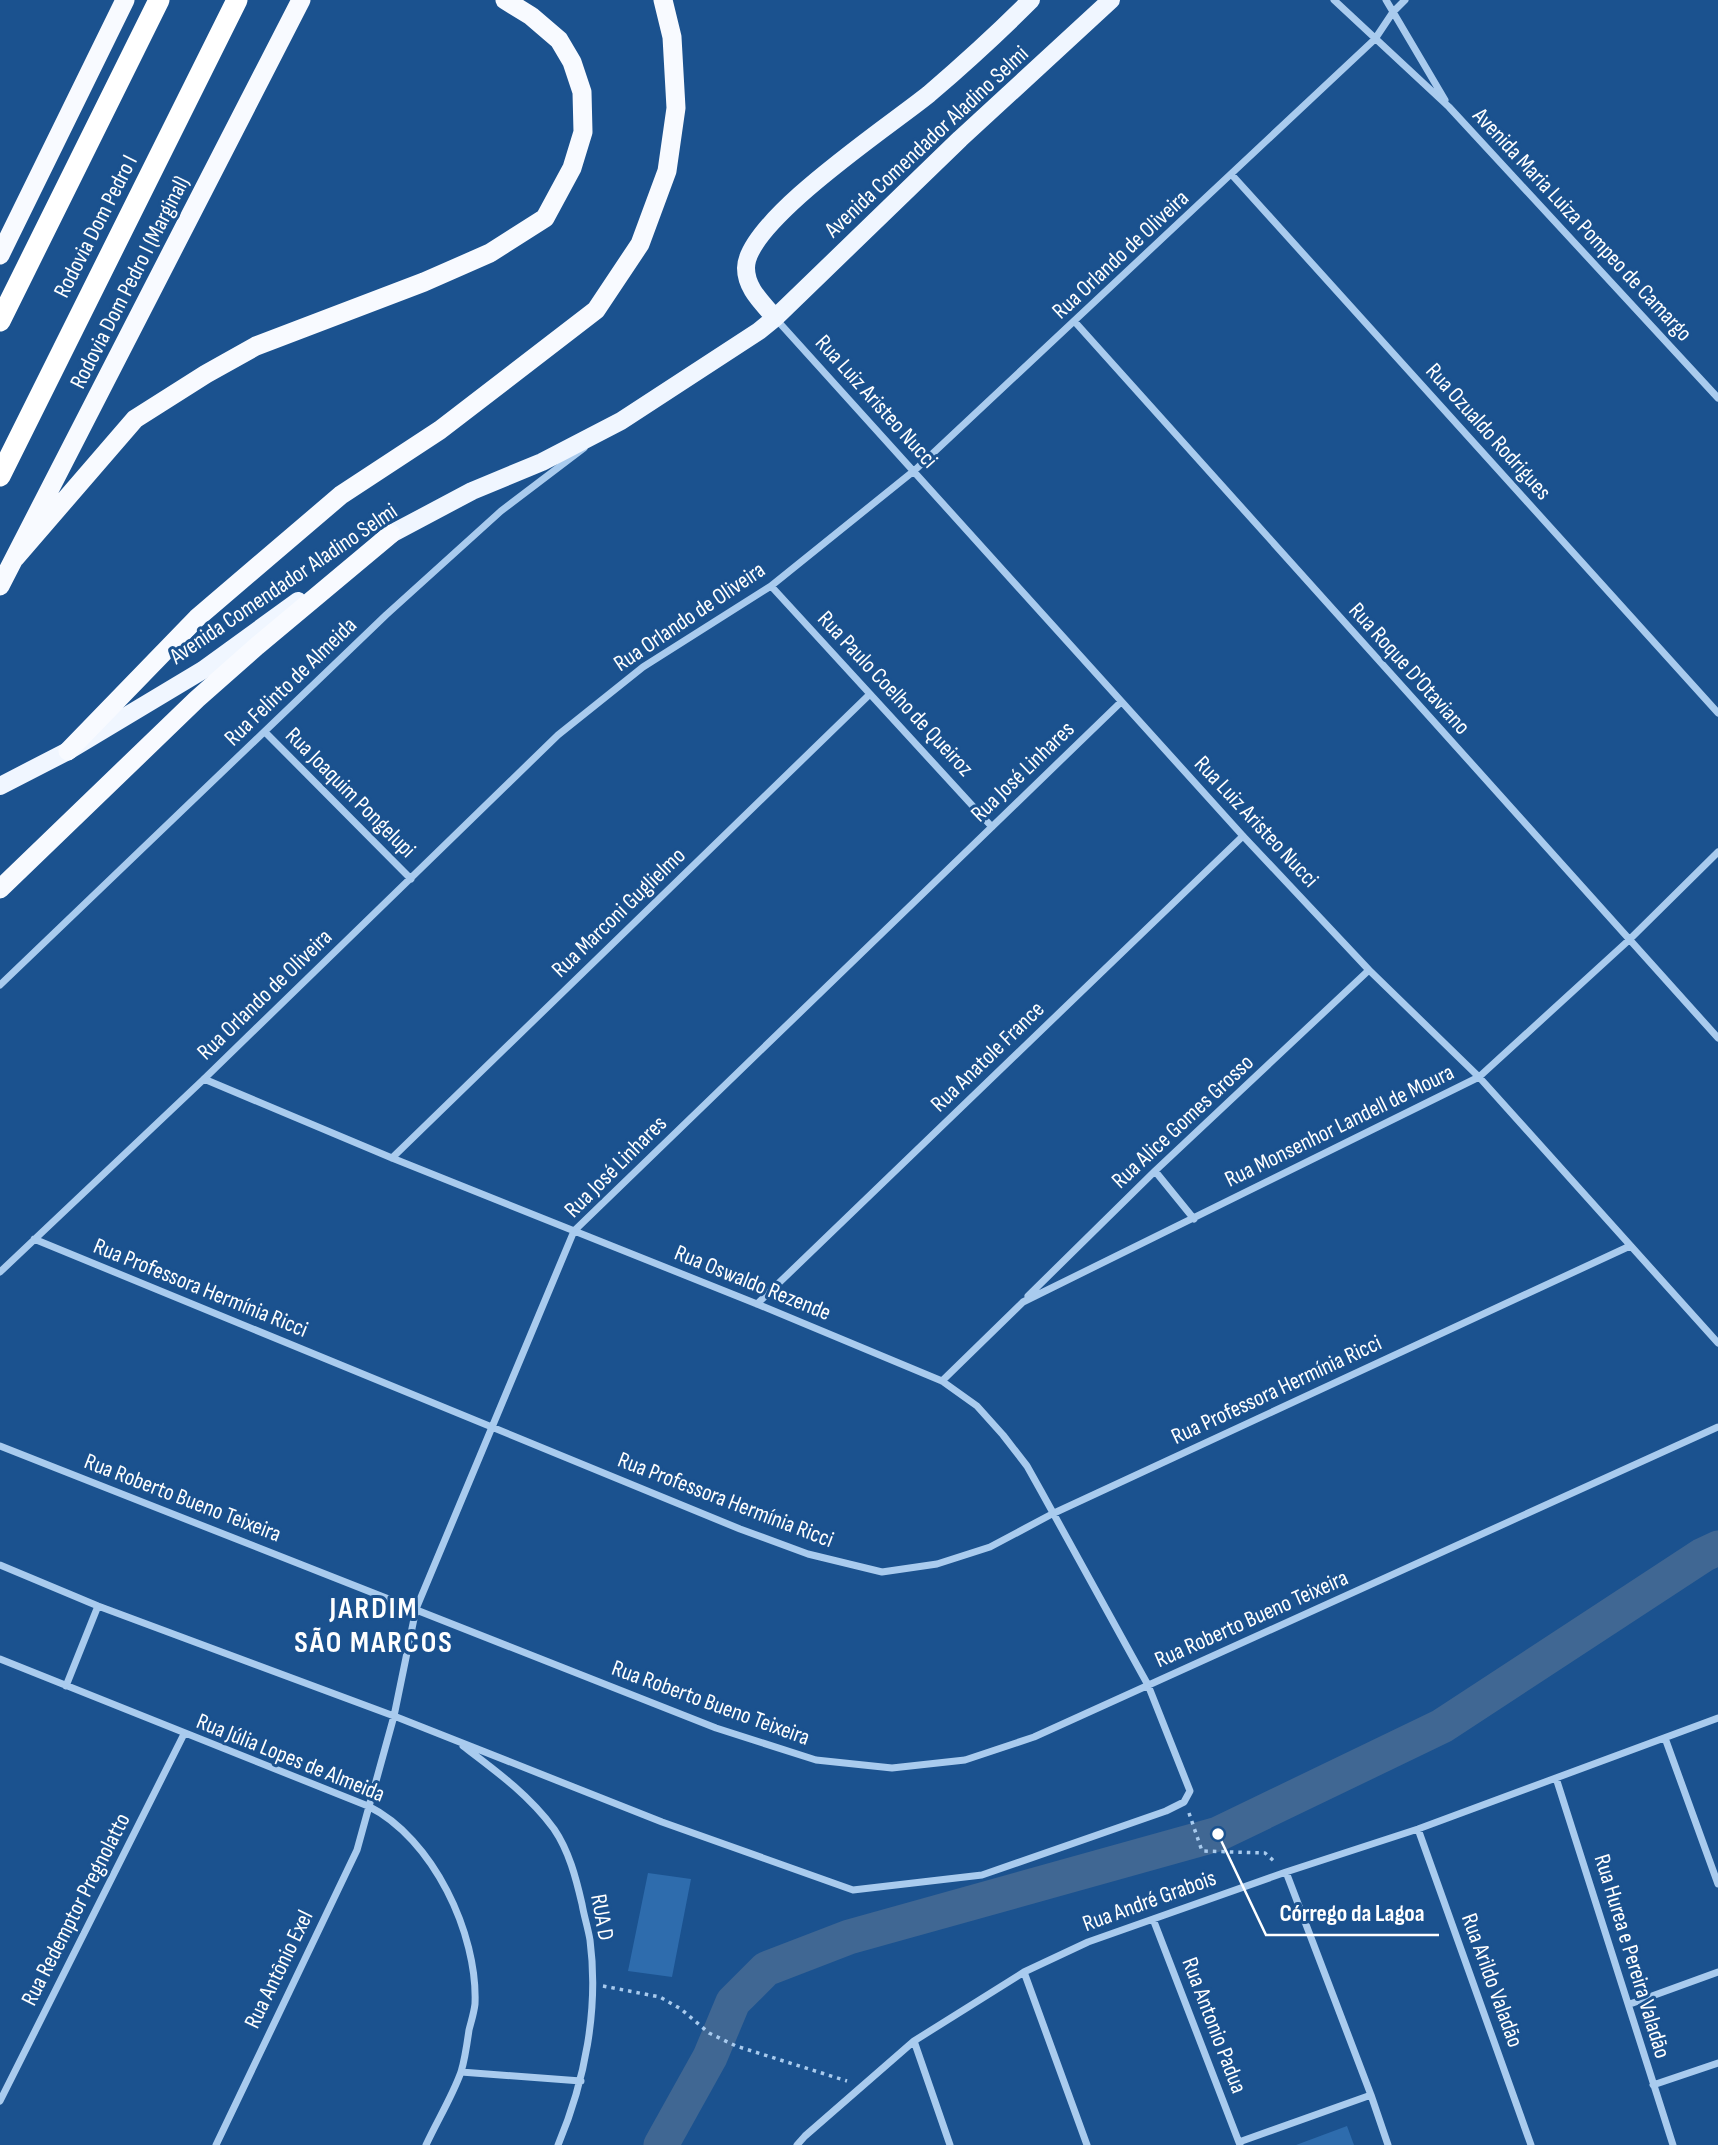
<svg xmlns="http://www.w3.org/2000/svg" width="1718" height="2145" viewBox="0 0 1718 2145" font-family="'Sofia Sans Condensed',sans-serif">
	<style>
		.green { fill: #2e6cad }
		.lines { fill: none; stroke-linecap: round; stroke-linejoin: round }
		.river { stroke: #406793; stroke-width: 35 }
		.path { stroke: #a9cbee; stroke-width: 3.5; stroke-dasharray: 3.5 5; stroke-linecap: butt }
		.minor { stroke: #a9cbee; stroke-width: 7 }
		.primary { stroke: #f0f6ff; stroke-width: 18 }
		.trunk { stroke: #f8faff; stroke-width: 19 }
		.motorway { stroke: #fff; stroke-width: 21 }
		.labels { text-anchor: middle; stroke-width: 6; stroke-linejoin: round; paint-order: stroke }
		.street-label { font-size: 23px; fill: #fff; stroke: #1b528f }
		.district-label { font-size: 30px; font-weight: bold; letter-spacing: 2px; fill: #fff; stroke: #1b528f }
		.leader { fill: none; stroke: #fff; stroke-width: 2.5 }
		.callout-dot { fill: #fff; stroke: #1b528f; stroke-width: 2.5 }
		.callout-label { font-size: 24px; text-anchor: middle; font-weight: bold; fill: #fff; stroke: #1b528f; stroke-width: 6; stroke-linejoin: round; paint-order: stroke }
	</style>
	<rect width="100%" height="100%" fill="#1b528f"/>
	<path class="green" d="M648,1873L691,1879L672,1977L628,1971Z
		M1347,2126L1354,2145H1296Z"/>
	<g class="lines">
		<path class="river" d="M661,2145L710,2057L733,2002L766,1969L849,1937L1218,1834L1442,1726L1703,1555L1718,1548"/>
		<path class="path" d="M1189,1813L1202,1851L1265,1853L1276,1863
			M603,1986L660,1997L681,2009L709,2033L736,2046L847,2081"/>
		<path class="minor" d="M1334,0L1449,107L1718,398
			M1386,0L1445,100
			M1232,175L1718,713
			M776,319L1243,836L1369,970L1479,1077L1718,1343
			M1075,322L1718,1038
			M771,586L992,827
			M265,732L411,879
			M0,985L386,615L501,511L584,448
			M392,1158L870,694
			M1155,1171L1194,1219
			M34,1239L740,1529L808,1554L882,1572L937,1564L990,1547L1052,1514L1630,1246
			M0,1272L204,1079L558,735L643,667L771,586L915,470L1375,39L1393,12L1405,0
			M1028,1296L1155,1171L1369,970
			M757,1304L1243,836
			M942,1381L1023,1302L1479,1077L1629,940L1718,852
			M0,1446L716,1728L816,1760L892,1768L965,1760L1034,1737L1718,1427
			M0,1565L98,1606L394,1716L662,1822L853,1890L982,1875L1166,1811L1184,1802L1190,1791L1148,1685L1041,1491L1027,1466L1003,1435L977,1406L942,1381L757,1304L392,1158L204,1079
			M0,1659L368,1806C433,1838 478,1934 475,2004C474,2013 471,2022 469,2030C467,2044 465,2059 461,2072C452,2097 437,2121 426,2145
			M66,1686L98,1606
			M1665,1738L1718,1884
			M463,1746C496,1771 529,1795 554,1829C569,1851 576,1878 582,1904C584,1916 588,1928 590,1940C599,2009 585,2081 558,2145
			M1556,1778L1673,2145
			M1418,1829L1531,2145
			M1286,1872L1371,2095L1388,2145
			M1153,1919L1240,2145
			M1024,1972L1087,2145
			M1630,2004L1718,1972
			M914,2041L950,2145
			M461,2072L581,2081
			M1653,2085L1718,2063
			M0,2101L184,1734
			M1239,2142L1371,2095
			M216,2145L357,1850L394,1716L416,1609L574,1231L1121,702
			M797,2145L805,2136L914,2041L1024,1972L1088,1942L1286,1872L1418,1829L1718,1718"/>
		<path class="primary" d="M775,318C763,303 746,289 746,268C746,221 891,125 929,94C964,64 998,33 1031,0
			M381,542L391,534L472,491L542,462L621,421L759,331L775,318L960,139L1111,0
			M0,786L68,751L203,670L298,601"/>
		<path class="trunk" d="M0,255L125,0
			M15,558L135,419L206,374L256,346L424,282L490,253L545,218L572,168L583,132L582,92L572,62L559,40L531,16L505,0
			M0,586L301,0
			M68,751L197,618L341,495L440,430L596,310L640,244L667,171L676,108L672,37L663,0
			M0,889L197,699L257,646L391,534"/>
		<path class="motorway" d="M0,321L159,0
			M0,476L237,0"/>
	</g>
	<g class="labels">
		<g class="street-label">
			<text transform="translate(926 141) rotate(-43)" y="8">Avenida Comendador Aladino Selmi</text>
			<text transform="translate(1583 224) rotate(47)" y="8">Avenida Maria Luiza Pompeo de Camargo</text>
			<text transform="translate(95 226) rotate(-63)" y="8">Rodovia Dom Pedro I</text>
			<text transform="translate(1120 254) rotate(-43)" y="8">Rua Orlando de Oliveira</text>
			<text transform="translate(129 282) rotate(-63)" y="8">Rodovia Dom Pedro I (Marginal)</text>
			<text transform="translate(877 401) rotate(48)" y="8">Rua Luiz Aristeo Nucci</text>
			<text transform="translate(1489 431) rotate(48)" y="8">Rua Ozualdo Rodrigues</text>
			<text transform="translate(283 583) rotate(-34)" y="8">Avenida Comendador Aladino Selmi</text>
			<text transform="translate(689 616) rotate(-34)" y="8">Rua Orlando de Oliveira</text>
			<text transform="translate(1410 668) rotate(48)" y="8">Rua Roque D'Otaviano</text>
			<text transform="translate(290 681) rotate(-44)" y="8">Rua Felinto de Almeida</text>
			<text transform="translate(896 693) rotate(47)" y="8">Rua Paulo Coelho de Queiroz</text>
			<text transform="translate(1022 771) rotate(-44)" y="8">Rua José Linhares</text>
			<text transform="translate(351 792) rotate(45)" y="8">Rua Joaquim Pongelupi</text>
			<text transform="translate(1257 821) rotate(47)" y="8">Rua Luiz Aristeo Nucci</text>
			<text transform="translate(618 912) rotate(-44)" y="8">Rua Marconi Guglielmo</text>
			<text transform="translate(264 994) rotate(-44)" y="8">Rua Orlando de Oliveira</text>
			<text transform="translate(987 1056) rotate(-44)" y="8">Rua Anatole France</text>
			<text transform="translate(1182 1121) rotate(-43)" y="8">Rua Alice Gomes Grosso</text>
			<text transform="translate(1339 1125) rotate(-26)" y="8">Rua Monsenhor Landell de Moura</text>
			<text transform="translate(615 1166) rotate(-45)" y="8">Rua José Linhares</text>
			<text transform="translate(753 1282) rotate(22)" y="8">Rua Oswaldo Rezende</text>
			<text transform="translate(201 1287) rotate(22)" y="8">Rua Professora Hermínia Ricci</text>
			<text transform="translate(1276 1389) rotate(-25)" y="8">Rua Professora Hermínia Ricci</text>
			<text transform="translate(183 1497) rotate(21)" y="8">Rua Roberto Bueno Teixeira</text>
			<text transform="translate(726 1499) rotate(21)" y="8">Rua Professora Hermínia Ricci</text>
			<text transform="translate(1251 1618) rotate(-24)" y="8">Rua Roberto Bueno Teixeira</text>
			<text transform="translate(711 1702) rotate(20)" y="8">Rua Roberto Bueno Teixeira</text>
			<text transform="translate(291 1757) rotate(22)" y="8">Rua Júlia Lopes de Almeida</text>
			<text transform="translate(1149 1900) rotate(-20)" y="8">Rua André Grabois</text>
			<text transform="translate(75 1909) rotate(-63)" y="8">Rua Redemptor Pregnolatto</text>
			<text transform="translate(603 1917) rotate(80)" y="8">RUA D</text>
			<text transform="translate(1633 1956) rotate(73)" y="8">Rua Hurea e Pereira Valadão</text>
			<text transform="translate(278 1969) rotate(-64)" y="8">Rua Antônio Exel</text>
			<text transform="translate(1493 1980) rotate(70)" y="8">Rua Arildo Valadão</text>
			<text transform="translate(1215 2025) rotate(69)" y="8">Rua Antonio Padua</text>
		</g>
		<g class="district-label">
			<text x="374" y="1618">JARDIM<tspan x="374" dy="34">SÃO MARCOS</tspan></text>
		</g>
	</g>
	<path class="leader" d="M1218 1834L1266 1935H1439"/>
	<circle class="callout-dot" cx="1218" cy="1834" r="7"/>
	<g class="callout-label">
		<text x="1352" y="1921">Córrego da Lagoa</text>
	</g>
</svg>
